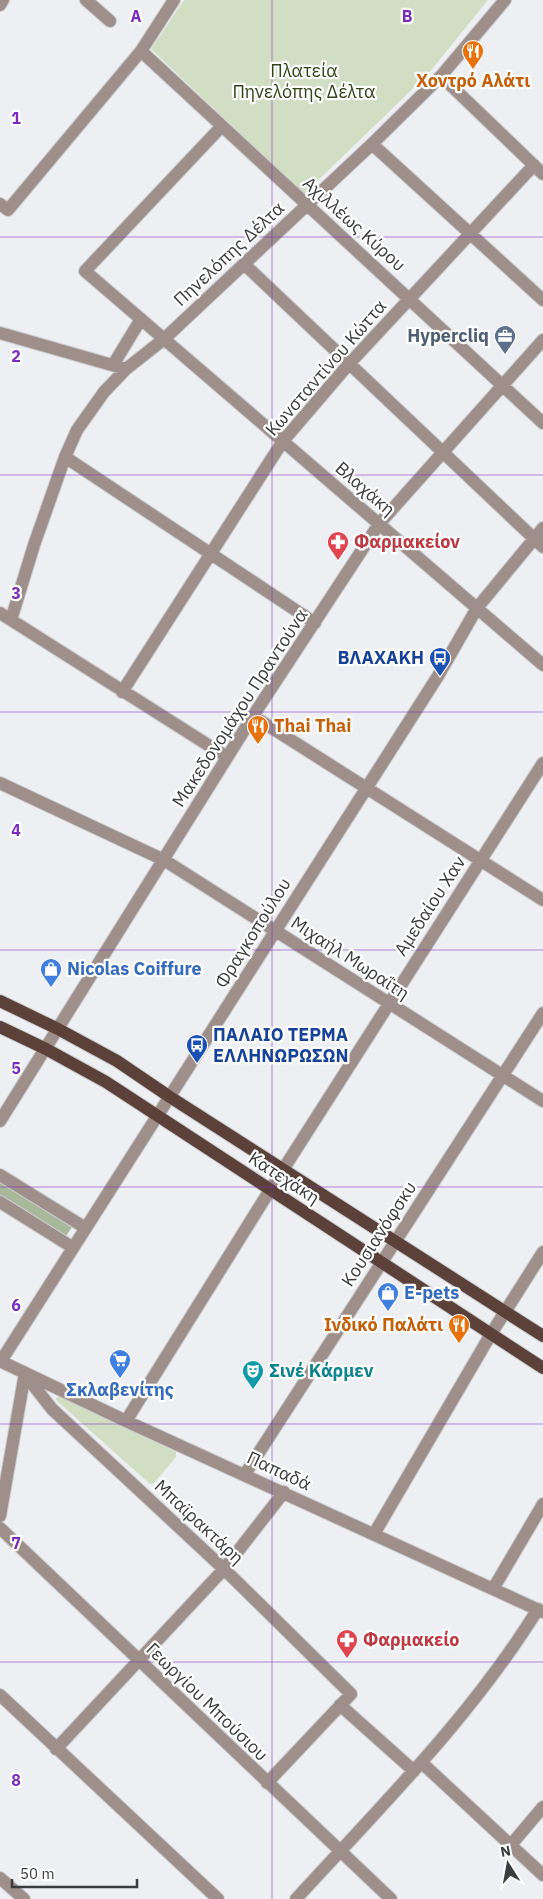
<svg xmlns="http://www.w3.org/2000/svg" width="543" height="1899" viewBox="0 0 543 1899" font-family="'IBM Plex Sans',sans-serif">
	<style>
		.green { fill: #d1dec4 }
		.forest { fill: #a9b89a }
		.lines { fill: none; stroke-linecap: round; stroke-linejoin: round }
		.minor-casing { stroke: #cacbcf; stroke-width: 14 }
		.major-casing { stroke: #cacbcf; stroke-width: 14 }
		.minor { stroke: #9e8f8a; stroke-width: 12 }
		.major { stroke: #5b4139; stroke-width: 12 }
		.grid { fill: none; stroke: #7b2cbf; stroke-width: 1; stroke-opacity: 0.55 }
		.labels { text-anchor: middle; stroke-width: 4.5; stroke-linejoin: round; paint-order: stroke }
		.park-label { font-size: 18px; fill: #304314; stroke: #fff }
		.food-label { font-size: 18px; font-weight: bold; fill: #c56008; stroke: #fff }
		.street-label { font-size: 18px; fill: #3b3c3d; stroke: #fff }
		.service-label { font-size: 18px; font-weight: bold; fill: #4e5e75; stroke: #fff; text-anchor: end }
		.health-label { font-size: 18px; font-weight: bold; fill: #be3a42; stroke: #fff; text-anchor: start }
		.transit-label { font-size: 18px; font-weight: bold; fill: #164399; stroke: #fff; text-anchor: end }
		.shop-label { font-size: 18px; font-weight: bold; fill: #366cbe; stroke: #fff; text-anchor: start }
		.culture-label { font-size: 18px; font-weight: bold; fill: #0d838f; stroke: #fff; text-anchor: start }
		.grid-label { font-size: 16px; text-anchor: middle; font-weight: bold; fill: #7b2cbf; stroke: #fff; stroke-width: 4.5; stroke-linejoin: round; paint-order: stroke }
	</style>
	<rect width="100%" height="100%" fill="#eeeff3"/>
	<path class="green" d="M184,0H488L428,74L304,194L151,49Z
		M60,1396L176,1452V1457L154,1483L150,1484L57,1401L56,1398Z"/>
	<path class="forest" d="M0,1182L72,1227L66,1236L0,1196Z"/>
	<g class="lines">
		<g class="minor-casing">
			<path id="minor" d="M86,0L110,21
				M0,5L3,0
				M141,51L543,423
				M441,76L543,174
				M221,127L85,271L543,665
				M372,144L543,300
				M0,204L8,210L141,51L174,0
				M244,264L543,547
				M0,333L126,369
				M113,365L141,319
				M65,457L315,623
				M0,613L227,757
				M11,620L34,545L65,457L77,430L104,392L126,369L164,339L372,144L441,76L505,0
				M122,692L283,441L348,365L534,165
				M253,716L543,900
				M0,783L164,860L543,1101
				M0,1121L253,716L379,524L543,340
				M0,1175L84,1227
				M0,1202L72,1247
				M0,1361L126,1421L543,1612
				M1,1361L438,676L477,608L543,528
				M26,1376L52,1409L224,1569L351,1694L267,1783
				M126,1421L270,1190L543,763
				M245,1474L543,1013
				M0,1516L25,1373
				M0,1528L391,1899
				M374,1534L491,1334L543,1252
				M493,1589L543,1504
				M0,1695L218,1899
				M340,1705L414,1771
				M56,1749L224,1569L284,1492
				M422,1763L543,1875
				M510,1846L543,1807
				M0,1878L24,1899
				M296,1899C381,1806 471,1717 538,1609"/>
		</g>
		<g class="major-casing">
			<path id="major" d="M0,1001L58,1029L117,1061L170,1097L543,1336
				M0,1027L46,1049L106,1082L543,1368"/>
		</g>
		<use href="#minor" class="minor"/>
		<use href="#major" class="major"/>
	</g>
	<path class="grid" d="M272,0V1899M0,237H543M0,475H543M0,712H543M0,950H543M0,1187H543M0,1424H543M0,1662H543"/>
	<defs>
		<g id="restaurant-pin" transform="scale(1.125)"><path d="M0 17L-7.5 6A9.5 9.5 0 1 1 7.5 6Z" fill="#e8710a" stroke="#fff"/><path d="M-5-6h1v4h1v-4h1v4h1v-4h1v5L-1.5 .5V6h-2V.5L-5-1ZM5-6V6H3V1.5H1.5Q1.5-4 5-6Z" fill="#fff"/></g>
		<g id="office-pin" transform="scale(1.125)"><path d="M0 17L-7.5 6A9.5 9.5 0 1 1 7.5 6Z" fill="#5c6f8a" stroke="#fff"/><path d="M-6-3h4V-5.5h4V-3h4V5H-6ZM-1-4.5V-3h2v-1.5ZM-6 0V1H6V0Z" fill="#fff"/></g>
		<g id="pharmacy-pin" transform="scale(1.125)"><path d="M0 17L-7.5 6A9.5 9.5 0 1 1 7.5 6Z" fill="#e0444e" stroke="#fff"/><path d="M-2-6h4v4h4v4h-4v4h-4v-4h-4v-4h4Z" fill="#fff"/></g>
		<g id="bus-pin" transform="scale(1.125)"><path d="M0 17L-7.5 6A9.5 9.5 0 1 1 7.5 6Z" fill="#1a4fb4" stroke="#fff"/><path d="M-5-6H5V4H4V6H2V4H-2V6H-4V4H-5ZM-3.5-4V0h7V-4ZM-3.5 1.2v1.5H-2V1.2ZM2 1.2v1.5H3.5V1.2Z" fill="#fff"/></g>
		<g id="shop-pin" transform="scale(1.125)"><path d="M0 17L-7.5 6A9.5 9.5 0 1 1 7.5 6Z" fill="#3f7fe0" stroke="#fff"/><path d="M-5-2.5h2.3a2.7 3.5 0 0 1 5.4 0H5L5.5 6h-11ZM-1.5-2.5h3a1.5 2.3 0 0 0-3 0Z" fill="#fff"/></g>
		<g id="supermarket-pin" transform="scale(1.125)"><path d="M0 17L-7.5 6A9.5 9.5 0 1 1 7.5 6Z" fill="#3f7fe0" stroke="#fff"/><path d="M-6-5.5h2.5l.6 2H6L4.5 2H-2.5L-4.4-4H-6ZM-1.5 3.2a1.3 1.3 0 1 0 .1 0ZM3 3.2a1.3 1.3 0 1 0 .1 0Z" fill="#fff"/></g>
		<g id="theatre-pin" transform="scale(1.125)"><path d="M0 17L-7.5 6A9.5 9.5 0 1 1 7.5 6Z" fill="#0f9aa8" stroke="#fff"/><path d="M-5-5.5Q0-4 5-5.5V0Q5 5 0 6Q-5 5-5 0ZM-3.3-2.5H-1v1.5H-3.3ZM1-2.5H3.3v1.5H1ZM-2.8 1Q0 5.5 2.8 1Z" fill="#fff"/></g>
	</defs>
	<g fill-rule="evenodd">
		<use href="#restaurant-pin" x="473" y="51"/>
		<use href="#office-pin" x="505" y="336"/>
		<use href="#pharmacy-pin" x="338" y="542"/>
		<use href="#bus-pin" x="440" y="658"/>
		<use href="#restaurant-pin" x="258" y="726"/>
		<use href="#shop-pin" x="51" y="969"/>
		<use href="#bus-pin" x="197" y="1045"/>
		<use href="#shop-pin" x="388" y="1293"/>
		<use href="#restaurant-pin" x="459" y="1325"/>
		<use href="#supermarket-pin" x="120" y="1360"/>
		<use href="#theatre-pin" x="253" y="1371"/>
		<use href="#pharmacy-pin" x="347" y="1640"/>
	</g>
	<g class="labels">
		<g class="park-label">
			<text x="304" y="77">Πλατεία<tspan x="304" dy="21">Πηνελόπης Δέλτα</tspan></text>
		</g>
		<g class="food-label">
			<text x="473" y="87">Χοντρό Αλάτι</text>
			<text x="274" y="732" text-anchor="start">Thai Thai</text>
			<text x="443" y="1331" text-anchor="end">Ινδικό Παλάτι</text>
		</g>
		<g class="street-label">
			<text transform="translate(354 224) rotate(42)" y="6">Αχιλλέως Κύρου</text>
			<text transform="translate(229 254) rotate(-43)" y="6">Πηνελόπης Δέλτα</text>
			<text transform="translate(326 368) rotate(-49)" y="6">Κωνσταντίνου Κώττα</text>
			<text transform="translate(365 489) rotate(41)" y="6">Βλαχάκη</text>
			<text transform="translate(240 708) rotate(-57)" y="6">Μακεδονομάχου Πραντούνα</text>
			<text transform="translate(430 906) rotate(-57)" y="6">Αμεδαίου Χαν</text>
			<text transform="translate(253 933) rotate(-58)" y="6">Φραγκοπούλου</text>
			<text transform="translate(350 958) rotate(33)" y="6">Μιχαήλ Μωραΐτη</text>
			<text transform="translate(284 1178) rotate(33)" y="6">Κατεχάκη</text>
			<text transform="translate(379 1234) rotate(-57)" y="6">Κουσιανόφσκυ</text>
			<text transform="translate(279 1471) rotate(25)" y="6">Παπαδά</text>
			<text transform="translate(199 1522) rotate(43)" y="6">Μπαϊρακτάρη</text>
			<text transform="translate(207 1702) rotate(44)" y="6">Γεωργίου Μπούσιου</text>
		</g>
		<g class="service-label">
			<text x="489" y="342">Hypercliq</text>
		</g>
		<g class="health-label">
			<text x="354" y="548">Φαρμακείον</text>
			<text x="363" y="1646">Φαρμακείο</text>
		</g>
		<g class="transit-label">
			<text x="424" y="664">ΒΛΑΧΑΚΗ</text>
			<text x="213" y="1041" text-anchor="start">ΠΑΛΑΙΟ ΤΕΡΜΑ<tspan x="213" dy="21">ΕΛΛΗΝΩΡΩΣΩΝ</tspan></text>
		</g>
		<g class="shop-label">
			<text x="67" y="975">Nicolas Coiffure</text>
			<text x="404" y="1299">E-pets</text>
			<text x="120" y="1396" text-anchor="middle">Σκλαβενίτης</text>
		</g>
		<g class="culture-label">
			<text x="269" y="1377">Σινέ Κάρμεν</text>
		</g>
	</g>
	<g class="grid-label">
		<text x="136" y="22">A</text>
		<text x="407" y="22">B</text>
		<text x="16" y="124">1</text>
		<text x="16" y="362">2</text>
		<text x="16" y="599">3</text>
		<text x="16" y="836">4</text>
		<text x="16" y="1074">5</text>
		<text x="16" y="1311">6</text>
		<text x="16" y="1549">7</text>
		<text x="16" y="1786">8</text>
	</g>
	<g transform="translate(508 1864) rotate(349)" stroke="#ffffff" stroke-width="4" paint-order="stroke">
	<path d="M0-4L9 19L0 12L-9 19Z" fill="#3b3c3d"/>
	<text y="-8" font-size="14" font-weight="bold" text-anchor="middle" fill="#3b3c3d">N</text>
	</g>
	<path d="M12 1879v8h125v-8" fill="none" stroke="#3b3c3d" stroke-width="2.5"/>
	<text x="20" y="1879" font-size="15" fill="#3b3c3d" stroke="#ffffff" stroke-width="4" paint-order="stroke">50 m</text>
</svg>
